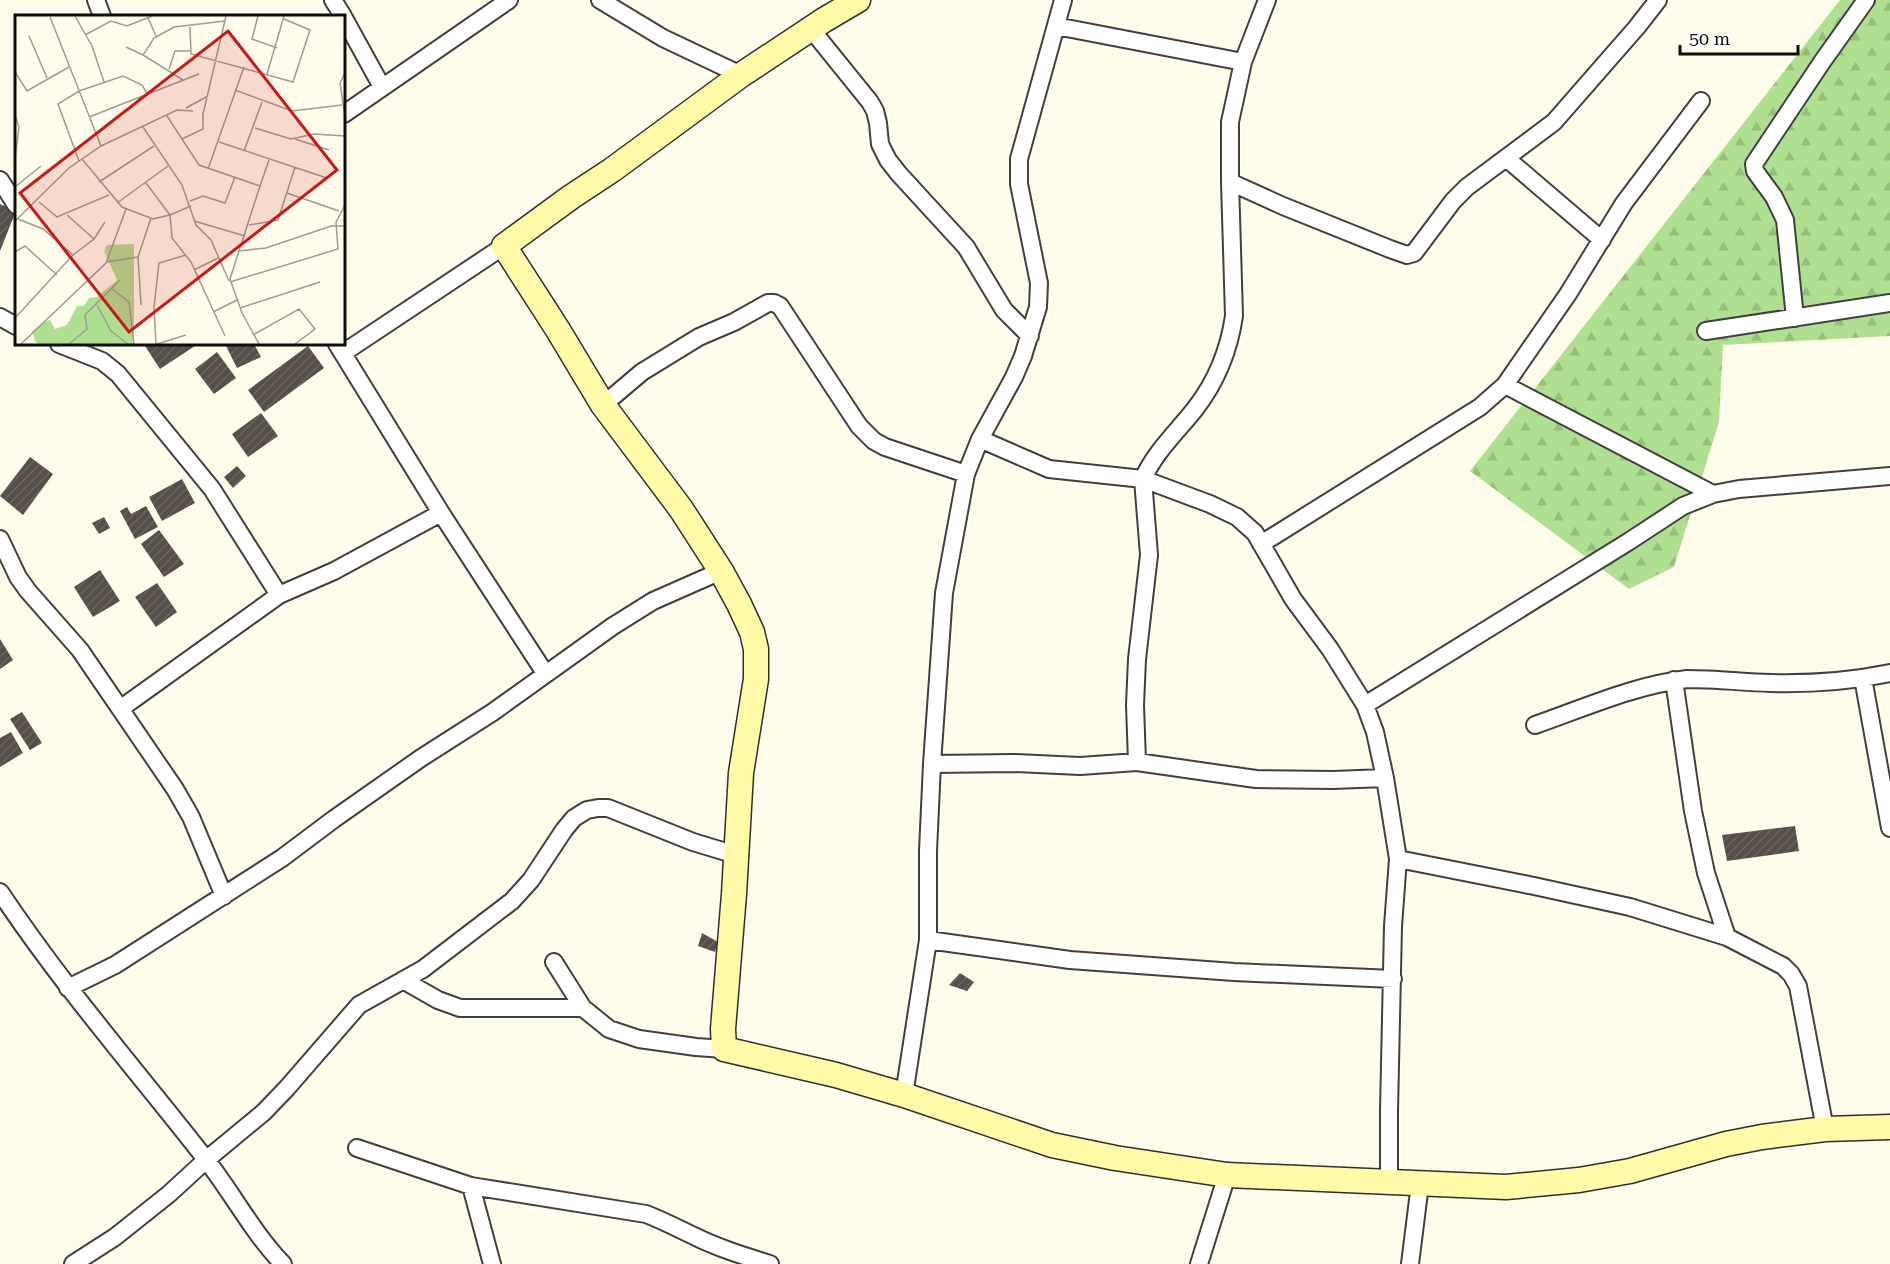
<svg xmlns="http://www.w3.org/2000/svg" width="1890" height="1264" viewBox="0 0 1890 1264" font-family="'Roboto Serif',serif">
	<style>
		.forest { fill: url(#forest-firs) }
		.building { fill: url(#building-hatch) }
		.lines { fill: none; stroke-linecap: round; stroke-linejoin: round }
		.street-casing { stroke: #404040; stroke-width: 20 }
		.secondary-casing { stroke: #2f2f2f; stroke-width: 27 }
		.street { stroke: #fff; stroke-width: 16 }
		.secondary { stroke: #fffaa7; stroke-width: 24 }
		.inset-road { fill: none; stroke: #9e9c93; stroke-width: 1.5 }
		.view { fill: #c81a19; fill-opacity: 0.15; stroke: #c81a19; stroke-width: 3 }
		.inset-edge { fill: none; stroke: #0d0d0d; stroke-width: 3 }
	</style>
	<defs>
		<pattern id="forest-firs" width="22" height="20" patternUnits="userSpaceOnUse" patternTransform="scale(1.5)"><rect width="22" height="20" fill="#afdf90"/><path d="M5 1l3.5 6h-7zM16 11l3.5 6h-7z" fill="#95be7b"/></pattern>
		<pattern id="building-hatch" width="6" height="6" patternUnits="userSpaceOnUse" patternTransform="scale(1.5)"><rect width="6" height="6" fill="#564e48"/><path d="M-1 1l2-2M0 6l6-6M5 7l2-2" fill="none" stroke="#69635e"/></pattern>
	</defs>
	<rect width="100%" height="100%" fill="#fffcec"/>
	<path class="forest" d="M1840,0H1890V336L1723,345L1719,422L1674,567L1629,589L1470,471Z"/>
	<path class="building" d="M0,204L16,211L0,251Z
		M148,344H198L160,369L145,346Z
		M225,344H254L261,357L237,368Z
		M308,346L324,368L264,412L248,390Z
		M217,352L236,378L214,394L195,369Z
		M261,413L278,436L248,457L232,434Z
		M30,457L53,474L23,515L0,496Z
		M237,466L246,476L233,488L224,477Z
		M182,479L195,503L162,521L149,497Z
		M146,506L158,527L135,539L120,511L127,507L131,514Z
		M104,517L110,528L99,534L92,523Z
		M159,530L184,564L164,577L141,544Z
		M100,570L120,601L93,617L74,587Z
		M157,583L177,612L156,627L135,597Z
		M0,639L13,660L0,669Z
		M22,712L42,743L30,750L10,719Z
		M11,732L23,753L0,767V738Z
		M1795,826L1799,851L1727,861L1722,835Z
		M702,933L718,942L715,952L698,946Z
		M960,973L974,982L967,991L949,985Z"/>
	<g class="lines">
		<g class="street-casing">
			<path id="street" d="M96,0L102,16
				M333,0L343,16
				M600,0L663,38L741,75
				M1267,0L1243,62L1230,122V182L1234,316C1229,350 1216,382 1195,409C1176,433 1155,452 1143,479L1210,504L1237,517L1255,533L1293,599L1330,649L1365,705L1375,732L1385,778L1398,859L1393,926L1389,1111V1183
				M344,18L382,87
				M1056,26L1243,62
				M811,29L870,102L875,111L878,123L880,144L888,160L899,174L966,247L1004,310L1030,336
				M344,114L509,0
				M1506,158L1602,240
				M0,180L16,205
				M1230,182L1283,206L1390,249L1407,255L1414,253L1453,201L1467,187L1554,122L1637,27L1658,0
				M0,317L16,326
				M1795,318L1785,220L1774,197L1755,171L1754,164L1822,62L1866,0
				M1706,331L1890,303
				M59,344L102,361L118,374L212,489L279,595
				M337,344L441,513L545,673
				M343,353L504,246
				M1505,385L1713,494
				M603,405L642,372L699,337L734,322L768,303H774L780,306L859,426L874,441L885,447L966,474
				M980,439L1049,469L1143,479L1149,555L1137,659L1135,705L1137,762
				M0,539L18,577L28,591L80,650L175,789L191,817L224,896
				M1261,544L1480,407L1505,385L1568,294L1624,203L1701,101
				M1863,678L1890,828
				M1674,680L1693,811L1706,873L1727,937
				M1365,705L1628,542L1683,506L1713,494L1739,489L1890,476
				M120,709L279,595L334,571L441,513
				M1535,725C1584,708 1635,685 1687,679C1715,679 1742,682 1770,683C1810,684 1851,681 1890,673
				M932,764L1015,763L1080,766L1137,762L1256,779L1333,780L1385,778
				M1398,859L1534,886L1630,907L1727,937L1783,966L1791,974L1798,986L1825,1129
				M0,892C62,985 135,1069 204,1157C232,1192 252,1232 283,1264
				M928,940L1070,960L1234,972L1393,979
				M554,962L583,1008L609,1029L639,1039L696,1047L724,1049
				M403,980L438,1000L460,1008H583
				M68,988L115,965L282,858L334,819L421,758L493,712L613,626L653,601L721,571
				M904,1095L928,940V851L932,764L944,593L966,474L980,439L1014,377L1023,356L1038,307L1039,283L1019,184V159L1063,0
				M357,1148L471,1186L646,1214C664,1221 677,1228 694,1236C718,1248 744,1256 770,1264
				M471,1186L492,1264
				M73,1264L115,1237L169,1194L206,1160L264,1112L287,1088L359,1005L423,969L512,901L531,880L564,830L574,818L587,810L598,808H608L693,842L736,855
				M1199,1264L1227,1175
				M1410,1264L1420,1184"/>
		</g>
		<g class="secondary-casing">
			<path id="secondary" d="M858,0L824,20L741,75L612,170L571,197L504,246L558,330L603,405L681,509L721,571L739,604L752,632L756,649V679L741,773L734,894L723,1029L724,1049L836,1075L904,1095L1052,1145L1115,1158L1227,1175L1506,1187L1579,1180L1630,1171L1726,1144L1762,1137L1825,1129L1890,1127"/>
		</g>
		<use href="#street" class="street"/>
		<use href="#secondary" class="secondary"/>
	</g>
	<g transform="translate(15 15)">
		<rect width="330" height="330" fill="#fffcec"/>
		<path d="M119,229V329H23L20,326L17,316L29,307L35,305L40,314L52,310L62,291H69L74,283L82,282L102,265L89,236L92,230Z" fill="#afdf90"/>
		<path class="inset-road" d="M60,1L77,31L89,67M243,1L237,24L262,33M35,2L86,131M133,3L141,21M175,12L176,39L278,67L295,15L269,4M70,20L96,6L112,11L137,1M14,21L32,63M111,32L128,40M154,54L160,36H175M0,57L12,76L54,52M330,58L325,68L330,102M252,59L269,1M168,65L128,40L139,23L159,12L210,6M220,75L277,96L327,90M171,93L193,81M0,100L4,112L0,143M152,101L184,150L245,171L215,264L227,298L244,329M74,102L184,59M128,112L167,170L181,210L196,225L214,266M240,113L276,124L299,119L330,121M167,124L188,114V99L211,1M280,124L314,135M204,127L312,163M229,136L247,87M67,144L107,192L138,204L155,200L157,223L176,247L210,321M64,146L43,89L64,76L108,61L127,70L133,80M193,154L229,52M84,167L139,131M131,168L155,200L176,191M245,171L254,145M0,172L26,151M272,178L324,196M175,186L188,181L210,188L220,162M24,187L42,202L94,180M102,188L153,151M52,200L79,224M3,204L28,214L58,240M0,206L54,153L86,131L162,95L178,96M179,206L230,221M234,210L263,205L280,152M224,236L251,233L316,211H330M0,237L10,231L42,260M91,247L123,242M179,255L203,243M215,267L323,234L321,207L330,190M97,274L114,287L119,329M82,290L96,316L113,329M126,290L123,242L136,203M225,293L305,267M198,297L222,285M0,303L58,240L79,224L90,207M238,320L284,294L300,314L280,329M6,329L91,248L111,194M54,329L72,314L70,300L105,265M141,329L139,292L144,248L171,240M142,329L171,320"/>
		<path class="view" d="M213,16L322,155L114,317L5,178Z"/>
		<rect width="330" height="330" class="inset-edge"/>
	</g>
	<path d="M1680 45v9h118v-9" fill="none" stroke="#0d0d0d" stroke-width="3"/>
	<text x="1689" y="45" font-size="18" fill="#0d0d0d" stroke="#ffffff" stroke-width="4.5" paint-order="stroke">50 m</text>
</svg>
